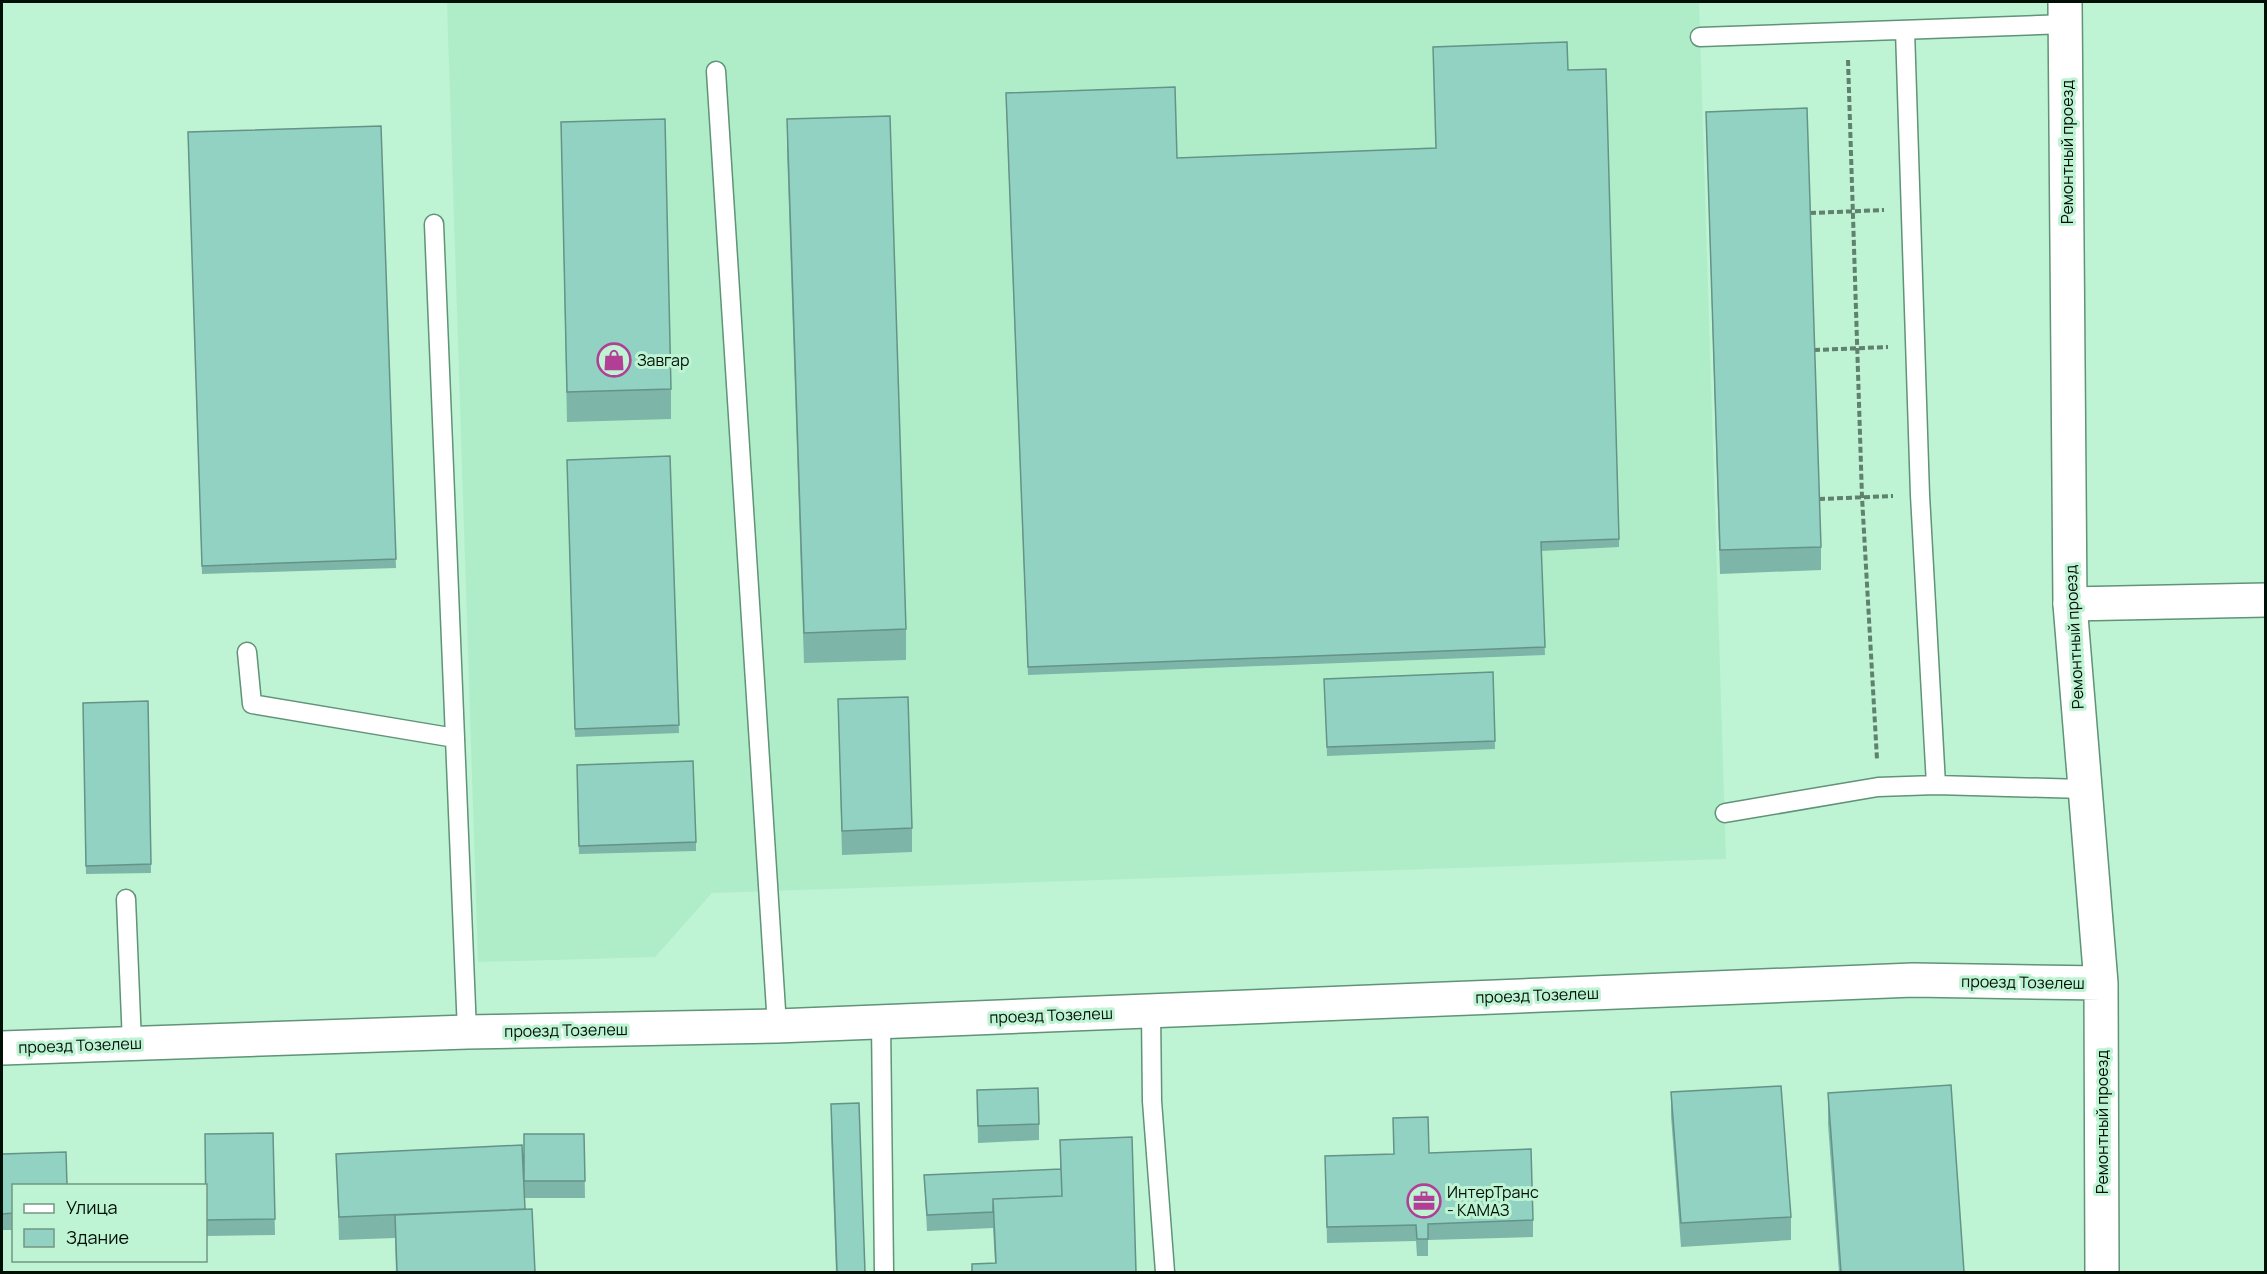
<svg xmlns="http://www.w3.org/2000/svg" width="2267" height="1274" viewBox="0 0 2267 1274" font-family="Manrope,sans-serif">
	<style>
		.built { fill: #afedc9 }
		.lines { fill: none; stroke-linecap: round; stroke-linejoin: round }
		.lane-casing { stroke: #609377; stroke-width: 21 }
		.street-casing { stroke: #609377; stroke-width: 36 }
		.secondary-casing { stroke: #609377; stroke-width: 36 }
		.path { stroke: #5f816d; stroke-width: 4; stroke-dasharray: 6 3; stroke-linecap: butt }
		.lane { stroke: #fff; stroke-width: 18 }
		.street { stroke: #fff; stroke-width: 33 }
		.secondary { stroke: #fff; stroke-width: 33 }
		.wall { fill: #7db5a8 }
		.building { fill: #91d2c3; stroke: #669388; stroke-width: 1.5 }
		.labels { text-anchor: middle; stroke-width: 6; stroke-linejoin: round; paint-order: stroke }
		.street-label { font-size: 16px; fill: #001007; stroke: #bef3d4 }
		.poi-label { font-size: 16px; fill: #001007; stroke: #bef3d4; text-anchor: start }
	</style>
	<rect width="100%" height="100%" fill="#bef3d4"/>
	<path class="built" d="M447,2H1699L1726,859L712,893L655,957L478,962Z"/>
	<g class="lines">
		<g class="lane-casing">
			<path id="lane" d="M1905,30L1920,495L1936,785
				M1700,37L2066,24
				M716,71L777,1026
				M434,224L467,1032
				M247,652L252,704L455,738
				M1725,813L1878,787L1936,785L2083,789
				M126,899L132,1043
				M1151,1011L1152,1101L1165,1272
				M881,1022L884,1272"/>
		</g>
		<g class="street-casing">
			<path id="street" d="M2070,604L2266,600"/>
		</g>
		<g class="secondary-casing">
			<path id="secondary" d="M2065,2L2070,604L2101,983L2102,1272
				M2,1048L467,1032L777,1026L1913,980L2101,983"/>
		</g>
		<path class="path" d="M1848,60L1862,497L1877,759
			M1810,213L1884,210
			M1814,350L1888,347
			M1819,499L1893,496"/>
		<use href="#lane" class="lane"/>
		<use href="#street" class="street"/>
		<use href="#secondary" class="secondary"/>
	</g>
	<path class="wall" d="M1568,70L1619,539V547L1541,551L1545,655L1028,675L1006,101L1177,158L1436,148Z
		M1706,112L1821,547V570L1720,574Z
		M787,119L906,629V660L804,663L787,150Z
		M561,122L671,389V419L567,422Z
		M381,126L396,568L202,574L188,132Z
		M670,456L679,733L575,737L567,460Z
		M1493,672L1495,749L1327,756L1324,679Z
		M838,699L912,828V852L842,855Z
		M148,701L151,873L86,874L83,703Z
		M577,765L696,842V851L579,854Z
		M977,1090L1039,1124V1140L978,1143Z
		M1671,1092L1791,1217V1240L1681,1247L1671,1116Z
		M1828,1093L1964,1272H1839L1828,1124Z
		M831,1104L865,1272H836L831,1134Z
		M273,1133L275,1235L206,1236L205,1134Z
		M524,1134H584L585,1198H524Z
		M1060,1140L1136,1272L995,1263L993,1228L927,1231L924,1175L1060,1169Z
		M1429,1153L1533,1220V1237L1428,1240V1256H1417L1416,1241L1327,1243L1325,1156Z
		M2,1154L14,1185V1230H2Z
		M336,1154L525,1209L535,1272H396L395,1238L339,1240Z"/>
	<path class="building" d="M1567,42L1568,70L1606,69L1619,539L1541,542L1545,647L1028,667L1006,93L1175,87L1177,158L1436,148L1433,47Z
		M1807,108L1821,547L1720,550L1706,112Z
		M890,116L906,629L804,633L787,119Z
		M665,119L671,389L567,392L561,122Z
		M381,126L396,559L202,566L188,132Z
		M670,456L679,725L575,729L567,460Z
		M1493,672L1495,741L1327,747L1324,679Z
		M908,697L912,828L842,831L838,699Z
		M148,701L151,864L86,866L83,703Z
		M693,761L696,842L579,846L577,765Z
		M1951,1085L1964,1272H1841L1828,1093Z
		M1781,1086L1791,1217L1681,1223L1671,1092Z
		M1038,1088L1039,1124L978,1126L977,1090Z
		M859,1103L865,1272H837L831,1104Z
		M1428,1117L1429,1153L1531,1149L1533,1220L1428,1224V1239H1417L1416,1225L1327,1227L1325,1156L1394,1154L1393,1118Z
		M273,1133L275,1219L206,1220L205,1134Z
		M524,1134H584L585,1181H524Z
		M1132,1137L1136,1272H972V1264L996,1263L993,1199L1062,1196L1060,1140Z
		M522,1145L525,1209L339,1217L336,1154Z
		M66,1152L67,1185H14V1213L2,1214V1154Z
		M1061,1169L1062,1196L993,1199V1212L927,1215L924,1175Z
		M532,1209L535,1272H397L395,1215Z"/>
	<defs>
		<g id="shop-ring" transform="scale(1.725)"><circle r="9.5" fill="#bef3d4" stroke="#b33e96" stroke-width="1.5"/><path d="M-5-2.5h2.3a2.7 3.5 0 0 1 5.4 0H5L5.5 6h-11ZM-1.5-2.5h3a1.5 2.3 0 0 0-3 0Z" fill="#b33e96"/></g>
		<g id="office-ring" transform="scale(1.725)"><circle r="9.5" fill="#bef3d4" stroke="#b33e96" stroke-width="1.5"/><path d="M-6-3h4V-5.5h4V-3h4V5H-6ZM-1-4.5V-3h2v-1.5ZM-6 0V1H6V0Z" fill="#b33e96"/></g>
	</defs>
	<g fill-rule="evenodd">
		<use href="#shop-ring" x="614" y="360"/>
		<use href="#office-ring" x="1424" y="1201"/>
	</g>
	<g class="labels">
		<g class="street-label">
			<text transform="translate(2067 152) rotate(-90)" y="6">Ремонтный проезд</text>
			<text transform="translate(2074 637) rotate(-93)" y="6">Ремонтный проезд</text>
			<text transform="translate(2023 982) rotate(1)" y="6">проезд Тозелеш</text>
			<text transform="translate(1537 995) rotate(-2)" y="6">проезд Тозелеш</text>
			<text transform="translate(1051 1015) rotate(-2)" y="6">проезд Тозелеш</text>
			<text transform="translate(566 1030) rotate(-1)" y="6">проезд Тозелеш</text>
			<text transform="translate(80 1045) rotate(-2)" y="6">проезд Тозелеш</text>
			<text transform="translate(2102 1122) rotate(-90)" y="6">Ремонтный проезд</text>
		</g>
		<g class="poi-label">
			<text x="637" y="366">Завгар</text>
			<text x="1447" y="1198">ИнтерТранс<tspan x="1447" dy="18">- КАМАЗ</tspan></text>
		</g>
	</g>
	<rect width="2267" height="1274" fill="none" stroke="#001007" stroke-width="6"/>
	<rect x="12" y="1184" width="195" height="78" fill="#bef3d4" stroke="#729882" stroke-width="1.5"/>
	<rect x="24" y="1204" width="30" height="9" fill="#ffffff" stroke="#729882" stroke-width="1.5"/>
	<text x="66" y="1214" font-size="18" fill="#001007">Улица</text>
	<rect x="24" y="1229" width="30" height="18" fill="#91d2c3" stroke="#729882" stroke-width="1.5"/>
	<text x="66" y="1244" font-size="18" fill="#001007">Здание</text>
</svg>
